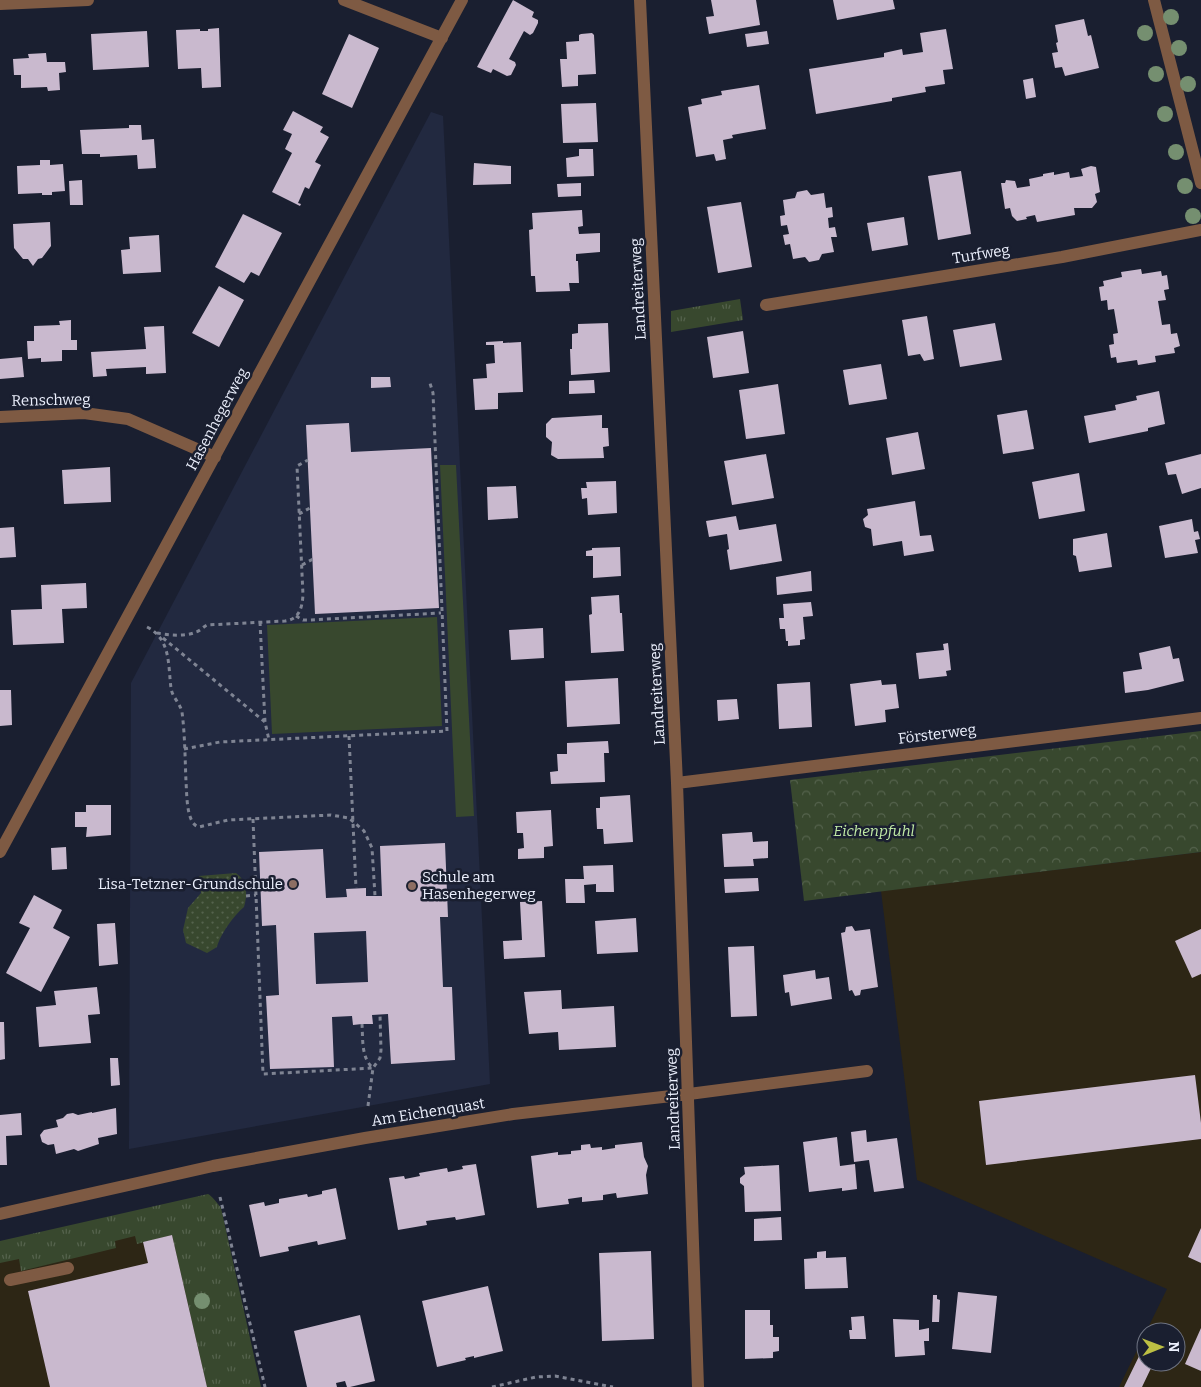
<svg xmlns="http://www.w3.org/2000/svg" width="1201" height="1387" viewBox="0 0 1201 1387" font-family="Bitter,serif">
	<style>
		.commercial { fill: #2d2615; fill-rule: evenodd }
		.built { fill: #222940 }
		.grass { fill: url(#grass-tufts) }
		.forest { fill: url(#forest-crowns) }
		.park { fill: url(#park-dots) }
		.pitch { fill: #38482e }
		.building { fill: #c9b9ce; fill-rule: evenodd }
		.lines { fill: none; stroke-linecap: round; stroke-linejoin: round }
		.path { stroke: #7f8493; stroke-width: 3; stroke-dasharray: 4 4; stroke-linecap: butt }
		.service { stroke: #7e5a43; stroke-width: 12 }
		.minor { stroke: #7e5a43; stroke-width: 12 }
		.tree { fill: #758f70 }
		.education-dot { fill: #8d6e63; stroke: #1a1f30; stroke-width: 2 }
		.labels { text-anchor: middle; stroke-width: 5; stroke-linejoin: round; paint-order: stroke }
		.street-label { font-size: 15px; fill: #ecf0fd; stroke: #1a1f30 }
		.park-label { font-size: 15px; font-style: italic; fill: #c0eaa5; stroke: #1a1f30 }
		.poi-label { font-size: 15px; fill: #ecf0fd; stroke: #1a1f30; text-anchor: start }
	</style>
	<defs>
		<pattern id="grass-tufts" width="24" height="20" patternUnits="userSpaceOnUse" patternTransform="scale(1.25)"><rect width="24" height="20" fill="#38482e"/><path d="M3 7l-1-3M5 7V3M7 7l1-3M15 17l-1-3M17 17v-4M19 17l1-3" fill="none" stroke="#55634d"/></pattern>
		<pattern id="forest-crowns" width="20" height="18" patternUnits="userSpaceOnUse" patternTransform="scale(1.25)"><rect width="20" height="18" fill="#38482e"/><path d="M2 6a3 3 0 1 1 6 0M12 15a3 3 0 1 1 6 0" fill="none" stroke="#55634d"/></pattern>
		<pattern id="park-dots" width="8" height="8" patternUnits="userSpaceOnUse" patternTransform="scale(1.25)"><rect width="8" height="8" fill="#38482e"/><path d="M2 2h.1M6 6h.1" fill="none" stroke="#55634d" stroke-width="1.8" stroke-linecap="round"/></pattern>
	</defs>
	<rect width="100%" height="100%" fill="#1a1f30"/>
	<path class="commercial" d="M1201,852V1387H1119L1167,1289L917,1180L881,891ZM1146,1332H1176V1362H1146Z
		M177,1202L220,1387H0V1243Z"/>
	<path class="built" d="M431,112L443,116L490,1084L129,1149L131,683Z"/>
	<path class="grass" d="M740,299L743,320L671,332V311Z
		M208,1194C211,1195 219,1205 221,1208L261,1387H207L172,1235L137,1244L135,1236L115,1241L116,1248L21,1271L19,1259L0,1263V1241Z"/>
	<path class="forest" d="M1201,731V852L804,901L790,780Z"/>
	<path class="park" d="M236,873C247,881 248,894 244,907C234,915 220,935 217,947L207,953L186,943L183,930L188,908L201,893L199,876Z"/>
	<path class="pitch" d="M440,465H456L474,816L456,817Z
		M437,617L442,726L272,734L267,625Z"/>
	<path class="building" d="M513,0L534,12L532,17L538,20V23L533,33L530,35L524,31L509,59L515,62L516,65L511,75L507,76L493,69L491,73L477,67Z
		M711,0H756L760,25L709,34L706,17L714,16Z
		M833,0H893L895,9L837,20Z
		M1084,19L1088,36L1091,35L1099,68L1065,76L1062,67L1055,68L1052,53L1058,52L1056,43L1058,42L1055,25Z
		M219,28L221,87L202,88L201,68L178,69L176,30L200,29V31H208V29Z
		M946,29L953,69L943,70L945,84L925,87L926,92L892,98V101L816,114L809,69L884,57V53L902,49L903,55L923,52L920,33Z
		M147,31L149,67L93,70L91,34Z
		M767,31L769,44L747,47L745,34Z
		M592,33L594,35L596,74L578,75V86L562,87L560,59H567L566,42L579,41V35L581,34Z
		M349,34L379,48L352,108L322,94Z
		M46,53L47,62H65L66,72L59,73L60,90L48,91L47,87L21,88V75H14L13,59L29,58L28,54Z
		M1033,78L1036,97L1026,99L1023,80Z
		M759,85L766,129L732,135L733,138L723,140L726,159L716,161L714,154L696,157L688,107L702,104L701,99L722,95L721,91Z
		M596,103L598,142L563,143L561,104Z
		M293,111L323,127L320,132L329,137L315,162L321,165L309,189L305,187L298,203L301,204L300,206L272,192L292,153L285,149L292,134L283,130Z
		M129,125H141L142,140L154,139L156,168L138,169L137,155L100,157V154H82L80,130L129,128Z
		M579,149H593L594,176L567,177L566,158L579,156Z
		M40,160H50V165L63,164L65,191L52,192V195H42V193L18,194L17,166L40,165Z
		M474,163L511,166V184L473,185Z
		M1091,166L1096,167L1100,192L1095,194L1097,202L1092,208H1074L1075,215L1037,222L1035,215L1026,217L1027,219L1017,221L1012,216L1010,208L1005,209L1001,183H1005L1006,180L1015,181L1017,188L1030,186L1029,179L1043,176V174L1054,172V175L1069,172L1070,178L1083,176L1081,169Z
		M961,171L971,234L938,240L928,176Z
		M82,180L83,205H70L69,181Z
		M581,183V196L558,197L557,184Z
		M807,190L811,195L824,193L826,208L832,207L833,217L828,218L829,228L835,227L837,237H831L834,252L822,254L819,260L809,262L805,257L793,259L790,244L785,245L783,235L789,234L787,225L781,226L780,216L785,215L783,200L795,198L797,192Z
		M741,202L752,267L718,273L707,207Z
		M582,210L583,226L578,227L579,234L600,233V252L576,254V261H578L579,283H569L570,291L536,292L535,276H531L529,230L533,229L532,213Z
		M243,214L282,233L259,276L251,272L244,283L215,267Z
		M904,217L908,245L872,251L867,223Z
		M50,222L51,246L42,258L38,259L33,266L28,259H23L14,248L13,224Z
		M159,235L161,272L123,274L121,250L130,249L129,237Z
		M1141,269L1142,274L1161,271L1162,276L1167,275L1169,289L1164,290L1166,300L1158,301L1162,325L1170,324L1171,334L1177,333L1180,346L1174,348L1175,353L1155,356L1156,362L1138,365L1137,360L1117,363L1116,357L1111,358L1109,345L1114,344L1113,334L1118,333L1114,309L1108,310L1107,300L1101,301L1099,287L1104,286L1103,281L1122,277L1121,272Z
		M219,286L244,300L219,347L192,333Z
		M927,316L934,359L924,361L920,354L908,356L902,320Z
		M71,320V340H77V350H62V361L41,362V358L28,359L27,341H34V326L60,325L59,321Z
		M608,323L610,372L571,375L570,349H572V334L578,333V324Z
		M995,323L1002,360L960,367L953,330Z
		M164,326L166,373L146,374V367L106,369L107,376L93,377L91,352L146,349L144,327Z
		M743,331L749,373L713,378L707,337Z
		M503,341V343L521,342L523,392L498,393V409L475,410L473,379L487,378L486,364L495,363L494,345H486V342Z
		M22,357L24,377L0,379V359Z
		M881,364L887,399L849,405L843,370Z
		M371,377H390L391,387L371,388Z
		M594,380L595,393L569,394V381Z
		M778,384L785,434L746,439L739,390Z
		M1159,391L1165,424L1148,428V431L1089,443L1084,416L1116,410L1115,405L1137,400L1136,396Z
		M1027,410L1034,449L1003,454L997,415Z
		M602,415V428H608L609,446L603,447L604,458L558,459L551,455L552,442L546,437V424L552,418Z
		M349,423L351,452L431,448L439,608L315,614L306,425Z
		M918,432L925,469L892,475L886,438Z
		M766,454L774,498L732,505L724,461Z
		M1201,454V488L1182,494L1176,474L1168,475L1165,463Z
		M110,467L111,502L64,504L62,470Z
		M1079,473L1085,511L1039,519L1032,482Z
		M616,481L617,513L588,515L587,498L582,499L581,488H587L586,482Z
		M516,486L518,518L488,520L487,487Z
		M915,501L920,536L931,535L934,551L904,556L902,541L873,546L871,529L865,527L863,519L868,515L867,509Z
		M736,516L739,530L776,524L782,561L730,570L727,550L729,549L727,534L709,537L706,521Z
		M1192,519L1194,532L1198,531L1200,539L1195,540L1198,553L1165,558L1159,526Z
		M14,527L16,557L0,558V528Z
		M1107,533L1112,567L1079,572L1076,556L1073,555V539Z
		M620,547L621,576L593,578V556H586V551L592,550V548Z
		M811,571L812,591L777,595L776,577Z
		M86,583L87,608L62,609L64,643L13,645L11,610L42,609L41,585Z
		M619,595L620,613H622L624,651L591,653L589,615L592,614L591,597Z
		M811,602L813,616L803,617L805,639L800,640V645L788,646V641H786L785,629H780L779,618H784L783,604Z
		M543,628L544,658L511,660L509,630Z
		M948,643L951,670L946,671L947,676L919,679L916,653L944,650L943,644Z
		M1170,646L1173,659L1179,658L1184,681L1148,690L1125,693L1123,672L1142,669L1139,653Z
		M618,678L620,724L567,727L565,681Z
		M881,680L882,685L896,684L899,708L885,710L886,722L855,726L850,684Z
		M810,682L812,727L779,729L777,684Z
		M0,690H11L12,725L0,726Z
		M737,699L739,719L718,721L717,700Z
		M608,741L609,753H604L605,782L551,784L550,772L558,771L557,754H567V743Z
		M630,795L633,842L604,844L603,829H597L596,808H600V797Z
		M86,805H111V835L86,837L87,827H75V812H86Z
		M551,810L553,846L544,847V858L518,859V849L524,848L523,833H517L516,812Z
		M752,832L753,842L768,841V858L753,859L754,866L724,867L722,834Z
		M445,843L448,917H440L443,987H452L455,1060L391,1064L388,1014L372,1015L373,1024H362L353,1025L352,1016L332,1017L334,1067L270,1069L266,996L279,995L276,925L262,926L259,852L323,849L326,898L347,897L346,889L366,888V896H382L380,846ZM366,931L368,982L316,984L314,933Z
		M66,847L67,869L52,870L51,848Z
		M613,865L614,892H596V884L584,885L585,903H566L565,879H584L583,866Z
		M758,878L759,891L725,893L724,879Z
		M34,895L62,910L53,928L70,937L41,992L6,973L30,928L19,923Z
		M542,901L545,957L504,959L503,941L522,940L520,902Z
		M636,918L638,952L597,954L595,921Z
		M115,923L118,964L99,966L97,924Z
		M852,926L855,931L870,929L878,987L861,990L860,995L855,996L852,990L849,991L841,933L845,932L846,927Z
		M1201,929V974L1192,978L1175,941Z
		M754,946L757,1016L731,1017L728,947Z
		M815,970L816,979L829,977L832,999L791,1006L789,992L785,993L783,975Z
		M97,987L100,1014L88,1015L91,1043L39,1047L36,1007L56,1005L54,991Z
		M561,990L562,1009L614,1006L616,1047L559,1050L558,1032L529,1034L524,992Z
		M0,1022H4L5,1059L0,1060Z
		M110,1058H118L120,1085L111,1086Z
		M1195,1075L1201,1123V1139L986,1165L979,1101Z
		M116,1108L117,1134L98,1138L99,1144L78,1151L74,1149L56,1154L54,1144L48,1145L42,1142L40,1135L44,1130L58,1127L56,1120L63,1118L67,1114L73,1113L78,1115L92,1112V1113Z
		M21,1113L22,1135L6,1136L7,1165H0V1115Z
		M866,1130L867,1142L897,1138L904,1188L874,1192L869,1160L854,1162L851,1132Z
		M837,1137L840,1166L855,1164L857,1189L842,1191V1188L809,1192L803,1142Z
		M642,1142L644,1157L648,1166L646,1175L648,1194L617,1198L616,1193L603,1195V1200L582,1202V1197L568,1199L569,1204L537,1208L531,1156L558,1152V1155L571,1154V1151L581,1150V1145L590,1144L591,1148L602,1147V1150L615,1148V1145Z
		M476,1164L485,1215L456,1220L455,1217L426,1221L427,1225L398,1230L389,1178L404,1176L405,1179L420,1176L419,1173L447,1168L448,1172L463,1169L462,1166Z
		M779,1165L781,1211L745,1212L744,1186L740,1183V1178L745,1174L744,1167Z
		M336,1188L346,1239L318,1245L317,1241L288,1247L289,1251L260,1257L249,1205L264,1202L265,1206L279,1203V1199L307,1194L308,1197L322,1194V1191Z
		M781,1217L782,1240L754,1241V1219Z
		M1201,1228V1263L1188,1257Z
		M172,1235L207,1387H50L28,1291L148,1263L143,1242Z
		M651,1251L654,1339L602,1341L599,1253Z
		M826,1251V1258L846,1257L848,1288L805,1289L804,1259L817,1258V1252Z
		M488,1286L503,1351L474,1358V1356L465,1358L466,1360L437,1367L422,1301Z
		M958,1292L997,1296L991,1353L952,1349Z
		M933,1295H937V1299L940,1300L939,1322H932Z
		M745,1310H770V1325H773V1337H779V1351L773,1352V1358L745,1359Z
		M360,1315L375,1381L350,1387H347L345,1381L336,1383L337,1387H307L294,1331Z
		M864,1316L866,1339H850L849,1330H852L851,1317Z
		M893,1319L919,1320V1330L929,1328V1341H924L925,1355L895,1357Z
		M1201,1328V1371L1185,1364Z
		M1146,1342V1362H1166L1164,1367L1153,1364L1142,1387H1124Z"/>
	<g class="lines">
		<path class="path" d="M299,514L310,508
			M302,565L313,559
			M296,616L303,620H309L441,613
			M260,622L265,722L269,740
			M147,627C171,639 168,665 171,688C172,697 180,703 182,712C185,735 185,759 186,782C187,794 186,824 199,827L228,820L331,815L349,818L364,831L372,848L375,896
			M157,633C168,635 185,637 196,632C200,631 203,627 207,625L285,621C299,619 302,609 303,595L297,466L308,460
			M163,638L265,722
			M349,736L356,888
			M184,749L220,742L447,731L433,393L429,380
			M253,819L263,1074L373,1068
			M246,896L256,895
			M362,1024C363,1039 361,1058 373,1068
			M368,1106L373,1068L380,1058L381,1050L380,1015
			M220,1197L265,1387
			M492,1387L536,1377L555,1376L613,1387"/>
		<path class="service" d="M689,1094L867,1071
			M10,1280L68,1268"/>
		<path class="minor" d="M344,0L442,38
			M640,0L677,783L698,1387
			M1154,0L1201,183
			M0,4L88,0
			M766,305L1062,257L1201,230
			M0,417L84,413L128,419L215,457
			M677,783L1201,718
			M0,852L462,0
			M0,1214L213,1166L365,1138L513,1114L689,1094"/>
	</g>
	<g class="tree">
		<circle cx="1171" cy="17" r="8"/>
		<circle cx="1145" cy="33" r="8"/>
		<circle cx="1179" cy="48" r="8"/>
		<circle cx="1156" cy="74" r="8"/>
		<circle cx="1188" cy="84" r="8"/>
		<circle cx="1165" cy="114" r="8"/>
		<circle cx="1176" cy="152" r="8"/>
		<circle cx="1185" cy="186" r="8"/>
		<circle cx="1193" cy="216" r="8"/>
		<circle cx="202" cy="1301" r="8"/>
	</g>
	<g class="education-dot">
		<circle cx="293" cy="884" r="5"/>
		<circle cx="412" cy="886" r="5"/>
	</g>
	<g class="labels">
		<g class="street-label">
			<text transform="translate(981 254) rotate(-9)" y="5">Turfweg</text>
			<text transform="translate(638 289) rotate(-93)" y="5">Landreiterweg</text>
			<text transform="translate(51 400) rotate(-1)" y="5">Renschweg</text>
			<text transform="translate(217 419) rotate(-62)" y="5">Hasenhegerweg</text>
			<text transform="translate(657 694) rotate(-93)" y="5">Landreiterweg</text>
			<text transform="translate(937 734) rotate(-7)" y="5">Försterweg</text>
			<text transform="translate(673 1099) rotate(-92)" y="5">Landreiterweg</text>
			<text transform="translate(428 1112) rotate(-9)" y="5">Am Eichenquast</text>
		</g>
		<g class="park-label">
			<text x="874" y="836">Eichenpfuhl</text>
		</g>
		<g class="poi-label">
			<text x="422" y="882">Schule am<tspan x="422" dy="17">Hasenhegerweg</tspan></text>
			<text x="283" y="889" text-anchor="end">Lisa-Tetzner-Grundschule</text>
		</g>
	</g>
	<g transform="translate(1161 1347) rotate(89)"><circle r="24" fill="#1a1f30" stroke="#6e7382"/>
	<path d="M0-4L9 19L0 12L-9 19Z" fill="#bcbf43"/>
	<text y="-8" font-size="14" font-weight="bold" text-anchor="middle" fill="#ecf0fd">N</text>
	</g>
</svg>
